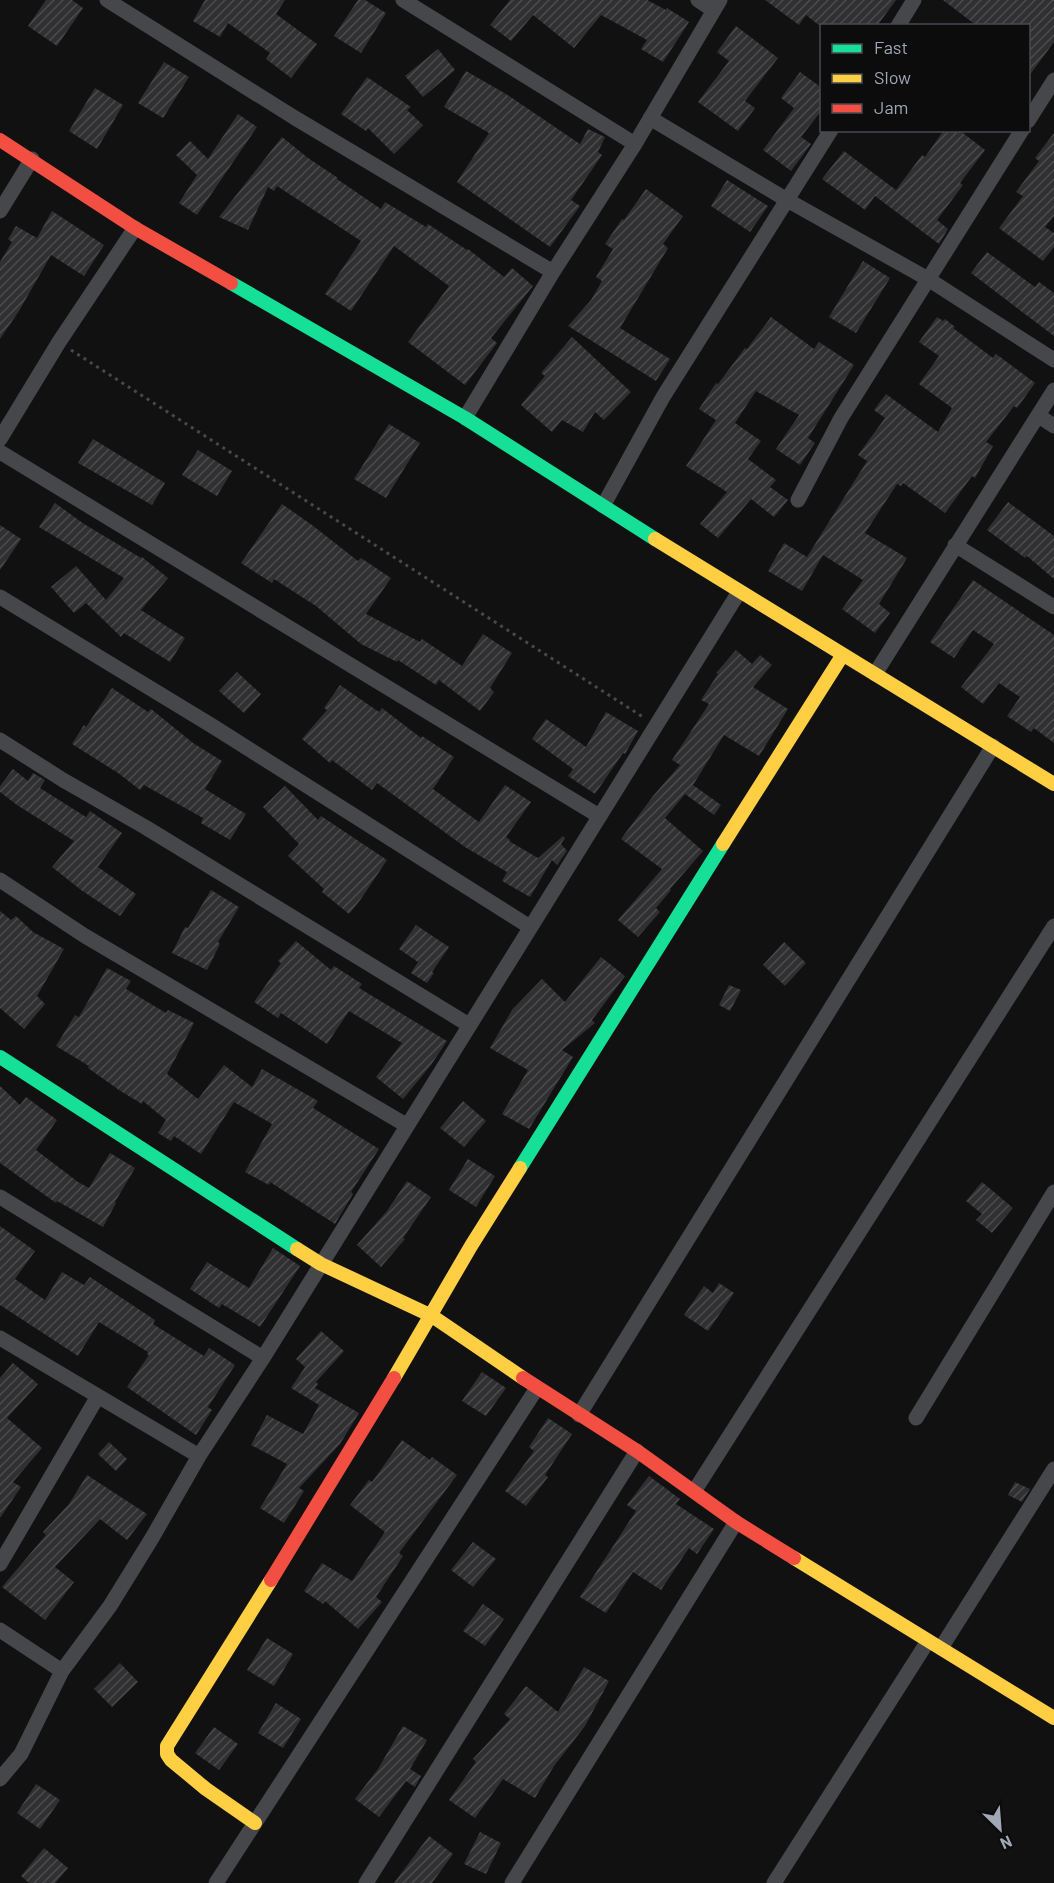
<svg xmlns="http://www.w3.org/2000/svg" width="1054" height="1883" viewBox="0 0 1054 1883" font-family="Barlow,sans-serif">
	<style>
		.building { fill: url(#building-hatch) }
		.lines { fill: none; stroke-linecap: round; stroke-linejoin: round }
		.path { stroke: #46494c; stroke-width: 3; stroke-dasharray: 3 4.5; stroke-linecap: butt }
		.street { stroke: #45474b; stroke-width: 15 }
		.fast { stroke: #16e098; stroke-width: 14 }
		.slow { stroke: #ffcf43; stroke-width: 14 }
		.jam { stroke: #f24e42; stroke-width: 14 }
	</style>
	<defs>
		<pattern id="building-hatch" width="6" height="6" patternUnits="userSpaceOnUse" patternTransform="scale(1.5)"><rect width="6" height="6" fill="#303032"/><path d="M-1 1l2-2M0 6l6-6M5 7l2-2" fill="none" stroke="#4b4b4d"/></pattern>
	</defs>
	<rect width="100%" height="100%" fill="#111"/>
	<path class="building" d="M46,0H72L83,8L57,46L28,26Z
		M205,0H285L276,14L317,44L291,78L266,59L270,53L228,23L220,37L193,21Z
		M358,0H365L386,13L361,53L334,36Z
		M510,0H647L666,10L667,8L689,22L663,62L641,49L647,40L601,15L574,48L533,15L511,41L490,25Z
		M765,0H896L877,26H820L806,15L799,25Z
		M943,0H1054V42L1029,76V26H977Z
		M736,26L778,58L745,101L755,108L738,131L698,102L729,61L717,52Z
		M438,49L455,70L423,97L405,76Z
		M164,62L189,77L163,118L138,103Z
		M466,71L506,94L580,144L588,129L605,137L598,152L602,155L571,200L580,206L550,247L457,182L489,133L444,107Z
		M800,72L822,88V110L801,137L811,144L791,171L763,150L794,108L781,98Z
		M367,77L411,107L407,110L423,125L394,154L368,128L366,131L341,114Z
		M95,88L123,105L97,149L69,131Z
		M238,114L257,127L197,215L179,203L197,175L176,155L190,141L208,159Z
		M944,130H959L985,150L960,183L963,185L937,220L948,229L939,244L875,196L865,210L822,179L844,151L896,190L922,155L925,157Z
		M1054,133V216L1045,227L1054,233V247L1043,261L999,228L1023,196L1016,192L1039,161L1035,158Z
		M282,137L308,158L338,178L337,179L381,209L385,202L426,227L428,224L467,250L468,249L504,277L512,268L533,286L491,338L497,343L465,385L408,342L449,286L394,246L351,311L325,294L361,241L277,186L274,191L268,187L248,230L219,217Z
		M727,180L768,206L750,232L711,206Z
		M646,189L683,216L663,244L668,248L620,328L670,359L656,381L568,326L591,300L602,281L596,277L613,249L605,244L622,219L624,220Z
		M52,211L104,245L84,276L51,255L19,311L0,339V262L12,242L8,239L16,226L37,238Z
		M987,252L1035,287L1039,282L1054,293V336L971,273Z
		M863,261L890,278L856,333L829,317Z
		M771,317L814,349L819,342L854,365L808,438L815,443L800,465L776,449L799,415L756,391L735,423L761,441L748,459L776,480L770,487L788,500L774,517L751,499L718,538L700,524L727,492L686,466L716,420L699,409L716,383L718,384L745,348L747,349Z
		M937,317L943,321L945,319L955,327L953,328L993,358L996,354L1035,383L1017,408L1014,406L986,442L993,446L975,478L972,476L945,513L903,483L901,486L897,484L865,533L907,558L879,604L890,613L875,633L842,609L863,580L823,555L802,591L768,571L784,543L807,557L867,461L858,455L885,418L874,410L886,394L938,432L952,408L919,384L939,356L919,342Z
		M572,337L631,392L604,420L595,412L583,432L562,420L552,432L521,405L545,376L541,373Z
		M389,424L420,443L386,498L354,479Z
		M93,439L165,483L152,505L78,463Z
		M198,450L232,471L217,496L182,475Z
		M1008,502L1054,536V579L1027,556L1025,558L987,530Z
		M55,503L84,524L141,558L142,557L168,578L141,610L185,638L170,662L124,633L121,637L86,603L74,613L51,587L76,566L106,600L124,578L39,527Z
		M282,504L312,525L358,561L361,558L391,578L366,614L420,642L422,639L462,666L483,634L512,653L490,688L494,692L480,711L439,680L436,685L398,660L397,662L361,644L316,606L274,579L272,583L241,563Z
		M0,525L21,539L0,570Z
		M973,580L1054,635V743L1034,728L1031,732L1007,716L1020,697L999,683L983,704L961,687L994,644L973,630L954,658L930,642Z
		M736,650L752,664L760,655L772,665L753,687L788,709L759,756L724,735L693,785L721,805L714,815L685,794L665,818L703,851L670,889L671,890L656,908L660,912L638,937L618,920L662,869L621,839L653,796L680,765L672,760L709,704L701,700L718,674L716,673Z
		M237,672L261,694L244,713L219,691Z
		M340,685L379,712L382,708L421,738L422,736L454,757L433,789L479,822L505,785L531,802L506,837L510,840L509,841L538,858L563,836L565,838L561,844L567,851L557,865L552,860L530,897L502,881L507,872L465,847L377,783L372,790L332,760L330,763L302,739L327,710L324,708Z
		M112,688L148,712L151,709L193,743L222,761L205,789L246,814L230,840L201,823L203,818L144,785L140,790L118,773L72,744L84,725L86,727Z
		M606,712L638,731L625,754L623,753L595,794L568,776L573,769L532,739L546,719L586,747Z
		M13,769L28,781L33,773L45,780L40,788L86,817L90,811L122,833L98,867L136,894L120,916L81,890L52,867L74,841L17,805L0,792V786Z
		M285,786L318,820L321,816L387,860L361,899L349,914L322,892L324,889L288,856L299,844L263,807Z
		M211,890L239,907L218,942L220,944L207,970L172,953L185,927L188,928Z
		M0,911L11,920L16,916L33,932L64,949L37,996L45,1004L24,1029L0,1008Z
		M416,925L449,947L432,972L434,973L427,983L411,973L418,962L399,949Z
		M296,941L331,970L334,966L362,984L359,988L447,1041L431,1065L403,1099L376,1077L402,1043L349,1011L327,1044L281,1013L278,1018L254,1002L281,963L278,961Z
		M784,942L806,963L785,986L763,965Z
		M601,957L625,976L592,1020L595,1023L562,1050L573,1057L529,1129L502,1114L528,1070L490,1048L512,1010L542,979L565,1002Z
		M107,968L131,981L126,989L166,1013L168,1010L194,1023L167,1074L198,1099L224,1065L252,1087L262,1069L318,1101L313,1108L379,1149L351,1192L353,1194L335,1224L270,1182L269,1185L245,1172L272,1124L234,1102L201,1154L174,1136L171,1141L158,1133L166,1120L143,1101L142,1104L119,1090L88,1068L89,1066L56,1046L75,1015L79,1017Z
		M729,985L741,990L730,1011L719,1005Z
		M0,1086L20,1105L26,1097L57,1120L36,1150L78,1182L89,1188L110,1153L135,1168L115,1202L116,1203L103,1227L57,1201L56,1203L0,1163Z
		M463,1101L486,1121L464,1147L440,1128Z
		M468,1159L495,1176L476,1207L449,1190Z
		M407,1181L431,1197L403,1238L405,1239L381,1267L357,1245L387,1211Z
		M982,1182L1013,1208L992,1233L976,1220L982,1214L966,1201Z
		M0,1226L35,1251L15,1279L45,1300L62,1272L84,1285L90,1277L155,1320L153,1324L204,1356L209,1348L235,1365L208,1407L212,1410L196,1435L127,1387L149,1355L147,1354L148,1352L99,1322L78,1356L0,1305Z
		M273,1248L300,1266L260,1327L222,1304L219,1308L190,1289L207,1262L249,1288Z
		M719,1283L734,1293L708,1331L684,1315L704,1286L713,1293Z
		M321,1331L344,1351L316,1382L318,1384L315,1388L359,1413L340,1444L299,1488L304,1491L284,1523L260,1508L287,1464L251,1445L267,1415L303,1434L319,1405L291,1388L305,1367L296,1359Z
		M13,1363L38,1384L7,1418L42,1448L13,1482L21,1487L0,1518V1378Z
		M482,1372L506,1388L486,1416L462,1401Z
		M548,1418L572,1434L545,1475L548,1477L526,1506L505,1491L534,1451L529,1447Z
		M402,1440L430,1460L432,1457L457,1475L399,1553L403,1556L376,1597L382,1602L358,1629L325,1601L323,1604L304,1591L322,1563L352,1581L385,1532L350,1505L369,1480L372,1482Z
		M109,1442L127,1459L116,1471L98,1454Z
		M87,1475L147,1514L127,1540L100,1519L55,1567L74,1582L45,1620L2,1587L46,1535L43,1532L69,1504Z
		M649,1476L680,1499L676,1504L714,1529L697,1554L689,1548L661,1590L633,1572L606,1613L580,1597L636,1511L627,1505Z
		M1015,1482L1030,1489L1022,1502L1008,1495Z
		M473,1542L496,1559L473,1587L451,1570Z
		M483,1604L504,1619L485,1646L463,1631Z
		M267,1638L293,1654L274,1686L247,1670Z
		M120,1663L138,1682L112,1707L94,1689Z
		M584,1667L609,1681L585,1726L554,1766L535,1798L503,1779L475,1818L449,1800L476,1762L473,1759L510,1719L504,1714L526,1686L558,1712Z
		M276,1703L301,1719L283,1748L258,1733Z
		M403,1726L427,1740L410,1769L421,1776L415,1787L406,1781L379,1817L355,1799L378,1769Z
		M214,1727L238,1744L219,1770L195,1753Z
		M36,1784L60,1800L40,1829L17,1813Z
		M480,1832L501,1843L486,1874L464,1864Z
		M429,1836L453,1854L432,1883H394Z
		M44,1848L68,1868L55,1883H29L21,1876Z"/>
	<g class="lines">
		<path class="path" d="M71,350L643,717"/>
		<path class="street" d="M107,0L295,118L553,272
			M403,0L635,144
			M698,0L713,10
			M898,26L914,0
			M650,118L787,200L928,279L1054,360
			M1028,121L1054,80
			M0,211L32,159
			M1039,416L1054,426
			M465,418L553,272L635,144L720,0
			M0,439L59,342L135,228
			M0,452L599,816
			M798,500L841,418L1022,130
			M603,506L663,397L831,130
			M955,545L1054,607
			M0,597L214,727L530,927
			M875,674L1054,390
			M0,740L63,780L145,827L469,1025
			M0,880L85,936L406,1125
			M0,1197L263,1358
			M0,1338L199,1456
			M579,1415L993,746
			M916,1418L1054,1192
			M695,1490L1054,926
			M0,1564L98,1396
			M0,1630L62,1671
			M941,1648L1054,1469
			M0,1779L21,1754L62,1671L110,1606L152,1538L199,1456L263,1358L739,592
			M216,1883L537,1388
			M366,1883L637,1451
			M512,1883L736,1522
			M774,1883L928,1641"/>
		<path class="fast" d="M231,283L465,418L655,539
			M0,1057L297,1249
			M520,1168L723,844"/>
		<path class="slow" d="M655,539L1054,784
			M723,844L842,656
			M297,1249L321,1264L432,1316L523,1378
			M394,1378L471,1246L520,1168
			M794,1558L1054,1718
			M255,1823L206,1789L171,1760L167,1754V1746L271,1580"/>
		<path class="jam" d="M0,140L135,228L231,283
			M523,1378L637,1451L736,1522L794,1558
			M271,1580L394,1378"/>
	</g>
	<rect x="820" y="24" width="210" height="108" fill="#0c0c0d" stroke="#474a50" stroke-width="1.5"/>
	<rect x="832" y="44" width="30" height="9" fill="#16e098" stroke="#474a50" stroke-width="1.5"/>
	<text x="874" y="54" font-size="18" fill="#a0a8b5">Fast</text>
	<rect x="832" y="74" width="30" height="9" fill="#ffcf43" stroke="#474a50" stroke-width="1.5"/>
	<text x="874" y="84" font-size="18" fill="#a0a8b5">Slow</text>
	<rect x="832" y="104" width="30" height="9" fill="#f24e42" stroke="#474a50" stroke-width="1.5"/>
	<text x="874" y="114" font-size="18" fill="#a0a8b5">Jam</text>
	<g transform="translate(1000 1829) rotate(155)" stroke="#0c0c0d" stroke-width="4.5" paint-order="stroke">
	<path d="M0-4.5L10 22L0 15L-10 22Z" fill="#a0a8b5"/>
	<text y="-9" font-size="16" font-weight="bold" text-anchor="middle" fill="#a0a8b5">N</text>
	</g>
</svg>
